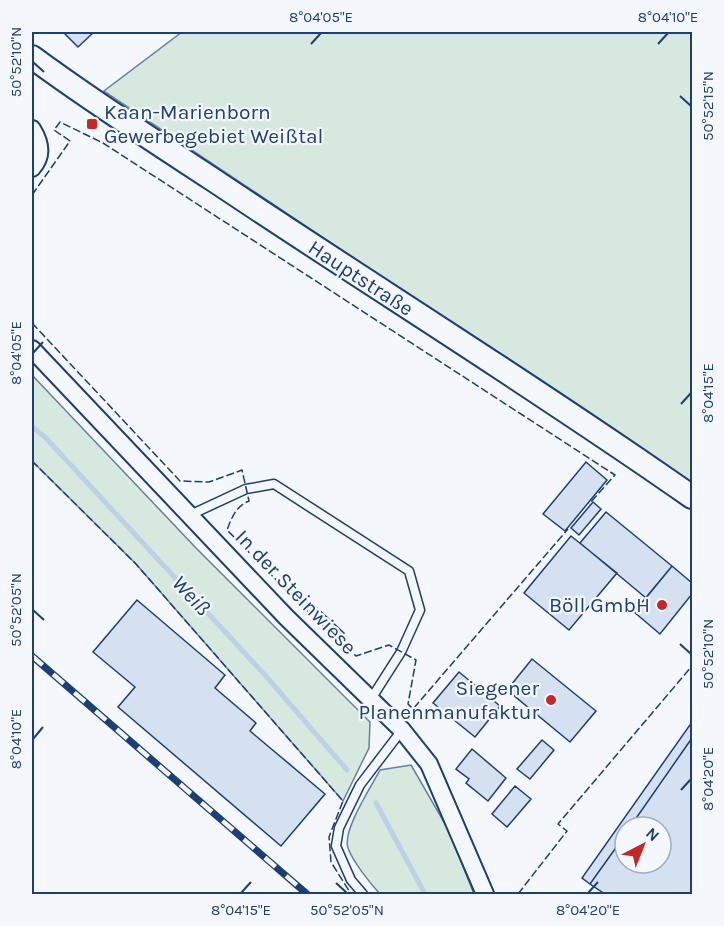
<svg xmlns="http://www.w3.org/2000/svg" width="724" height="926" viewBox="0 0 724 926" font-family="Karla,sans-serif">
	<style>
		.green { fill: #d7e8df; stroke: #687fa3; stroke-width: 1.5 }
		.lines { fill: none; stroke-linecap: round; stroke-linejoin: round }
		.stream { stroke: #bed0e5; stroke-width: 5 }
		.building { fill: #d5e0f0; stroke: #1d3f73; stroke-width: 1.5 }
		.lane-casing { stroke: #1d3f73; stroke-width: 11 }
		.street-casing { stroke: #1d3f73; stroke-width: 20 }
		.secondary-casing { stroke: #1d3f73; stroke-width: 26 }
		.lane { stroke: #f4f7fb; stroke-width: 8 }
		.street { stroke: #f4f7fb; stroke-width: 16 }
		.secondary { stroke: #f4f7fb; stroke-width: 22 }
		.rail-casing { stroke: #1d3f73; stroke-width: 7 }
		.rail { stroke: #f4f7fb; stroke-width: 4.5; stroke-dasharray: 14; stroke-linecap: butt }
		.fence { stroke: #1d3f73; stroke-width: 1.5; stroke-dasharray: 8 3; stroke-linecap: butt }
		.ticks { fill: none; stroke: #1d3f73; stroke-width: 2 }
		.poi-dot { fill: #c62828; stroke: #f4f7fb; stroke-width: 2 }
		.labels { text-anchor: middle; stroke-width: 4.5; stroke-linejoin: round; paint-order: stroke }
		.poi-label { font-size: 21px; fill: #1d3f73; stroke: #f4f7fb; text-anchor: end }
		.street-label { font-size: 21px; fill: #1d3f73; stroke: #f4f7fb }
		.water-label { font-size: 22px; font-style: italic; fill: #1d3f73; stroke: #f4f7fb }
		.neatline { fill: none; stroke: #1d3f73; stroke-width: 2 }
		.ticks-label { font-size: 15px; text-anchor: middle; fill: #1d3f73 }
	</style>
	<rect width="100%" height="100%" fill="#f4f7fb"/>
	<path class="green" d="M182,32H692V485L104,91Z
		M32,375L196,548L370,722L369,748L343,801L136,564L32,461Z
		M411,765L448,829L474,894H380C370,883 353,862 348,848C342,831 371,787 380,770Z"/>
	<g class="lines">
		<path class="stream" d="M32,427L44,436L265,675L347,770
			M376,803L425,894"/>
	</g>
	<path class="building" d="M63,32H94L78,47Z
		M586,462L607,480L565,531L543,514Z
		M593,502L601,509L579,535L571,528Z
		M606,512L672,566L646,598L580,543Z
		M571,536L617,573L569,630L524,593Z
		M672,566L692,583V594L660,634L634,612Z
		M137,600L225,675L215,688L256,723L250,731L325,794L281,846L118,707L135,687L93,652Z
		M316,607L344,633L340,638L312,611Z
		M532,659L596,711L570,742L507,690Z
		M459,672L500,706L475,737L433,703Z
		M692,722V738L630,827H625V835L590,884L582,878Z
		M692,738V894H605L590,884L625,835V863H661V827H630Z
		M542,740L554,750L530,779L517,769Z
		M472,749L506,778L488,801L466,783L469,779L456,769Z
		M515,786L531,799L507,827L492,814Z"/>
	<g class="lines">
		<g class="lane-casing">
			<path id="lane" d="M190,515L246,489L274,484L409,571L420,610L401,652L371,699
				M363,894L351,880L336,846L339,828L360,785L402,730"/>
		</g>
		<g class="street-casing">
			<path id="street" d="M32,129C40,142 43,156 32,168
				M32,349L286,617L402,730L429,764L485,894"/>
		</g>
		<g class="secondary-casing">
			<path id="secondary" d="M32,57C90,100 151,139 212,179C372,286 535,387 692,497"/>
		</g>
		<use href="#lane" class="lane"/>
		<use href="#street" class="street"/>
		<use href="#secondary" class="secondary"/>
		<g class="rail-casing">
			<path id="rail" d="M32,656L307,894"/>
		</g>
		<use href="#rail" class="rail"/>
		<path class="fence" d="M32,195L70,141L54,130L60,122L103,143L615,475L589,504
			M32,323L180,481L209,482L242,470L249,501C236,506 232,517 227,530L305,609L356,656L389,645L416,660L408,704L413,709L568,529
			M32,461L136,564L343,801L329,837L331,862L351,894
			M518,894L567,831L558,824L692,666"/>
	</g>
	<path class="ticks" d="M311,44L321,33M658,44L668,33M33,62L44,72M680,96L691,106M33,353L43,342M681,404L691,393M33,610L44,620M680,644L691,654M33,739L43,727M681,790L691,779M336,883L347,893M241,893L251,882M588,893L598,882"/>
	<g class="poi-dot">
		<rect x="86" y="118" width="12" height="12" rx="3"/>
		<circle cx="662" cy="605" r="6"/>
		<circle cx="551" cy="700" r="6"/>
	</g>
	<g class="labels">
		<g class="poi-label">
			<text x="104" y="119" text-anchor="start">Kaan-Marienborn<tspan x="104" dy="24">Gewerbegebiet Weißtal</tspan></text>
			<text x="650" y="612">Böll GmbH</text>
			<text x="539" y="695">Siegener<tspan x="539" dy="24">Planenmanufaktur</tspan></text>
		</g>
		<g class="street-label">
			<text transform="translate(361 278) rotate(33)" y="7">Hauptstraße</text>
			<text transform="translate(296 592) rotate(46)" y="7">In der Steinwiese</text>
		</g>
		<g class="water-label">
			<text transform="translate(192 595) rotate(47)" y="8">Weiß</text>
		</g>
	</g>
	<rect width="724" height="926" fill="none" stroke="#f4f7fb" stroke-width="66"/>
	<g transform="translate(643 845) rotate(42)"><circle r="28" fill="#f4f7fb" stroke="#9eadc5" stroke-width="1.5"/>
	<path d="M0-4.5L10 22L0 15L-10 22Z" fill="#c62828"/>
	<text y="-9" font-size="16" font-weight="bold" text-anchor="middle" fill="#1d3f73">N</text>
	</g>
	<rect x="33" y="33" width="658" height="860" class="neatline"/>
	<g class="ticks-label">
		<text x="321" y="22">8°04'05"E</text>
		<text x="668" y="22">8°04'10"E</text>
		<text transform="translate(16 62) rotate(-90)" y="5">50°52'10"N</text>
		<text transform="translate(708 106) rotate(-90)" y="5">50°52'15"N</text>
		<text transform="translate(16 353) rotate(-90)" y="5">8°04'05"E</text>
		<text transform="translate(708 393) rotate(-90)" y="5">8°04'15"E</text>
		<text transform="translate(16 610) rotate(-90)" y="5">50°52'05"N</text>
		<text transform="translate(708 654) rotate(-90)" y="5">50°52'10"N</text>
		<text transform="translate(16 739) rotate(-90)" y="5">8°04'10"E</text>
		<text transform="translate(708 779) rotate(-90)" y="5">8°04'20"E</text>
		<text x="241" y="915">8°04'15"E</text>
		<text x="347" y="915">50°52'05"N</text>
		<text x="588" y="915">8°04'20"E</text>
	</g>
</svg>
